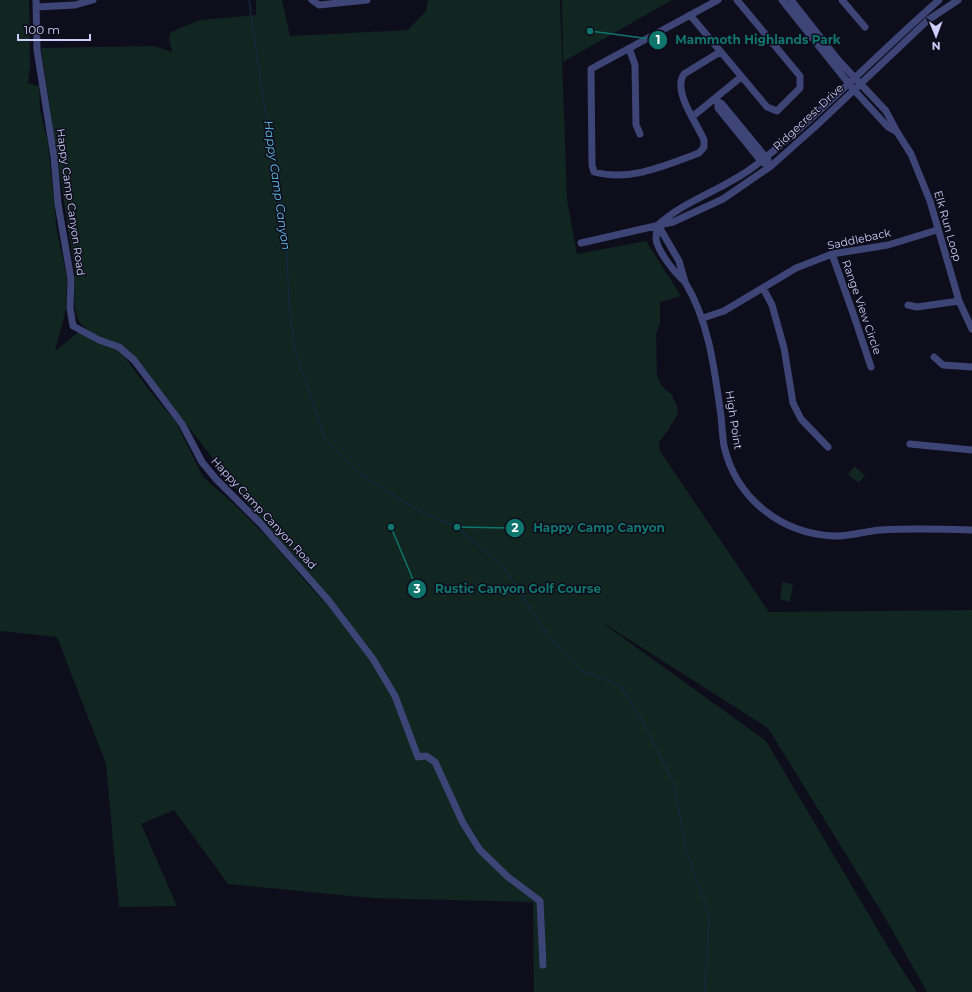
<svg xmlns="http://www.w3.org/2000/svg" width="972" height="992" viewBox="0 0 972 992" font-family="Montserrat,sans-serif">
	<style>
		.green { fill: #112521 }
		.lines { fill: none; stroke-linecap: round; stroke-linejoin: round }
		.stream { stroke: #11293c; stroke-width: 1.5 }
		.minor { stroke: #3d4476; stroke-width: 7 }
		.labels { text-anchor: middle; stroke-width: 3; stroke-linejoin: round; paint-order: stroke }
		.street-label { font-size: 11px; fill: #cdcffa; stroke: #0e0d1c }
		.water-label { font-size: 12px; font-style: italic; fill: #65c5f0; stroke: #0e0d1c }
		.leader { fill: none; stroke: #0f766e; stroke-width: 1.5 }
		.callout-dot { fill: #0f766e; stroke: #0e0d1c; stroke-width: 1.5 }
		.mark-label { font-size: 12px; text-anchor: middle; font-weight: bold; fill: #fff }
		.callout-label { font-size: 12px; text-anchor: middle; font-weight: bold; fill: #0f766e; stroke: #0e0d1c; stroke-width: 3; stroke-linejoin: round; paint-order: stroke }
	</style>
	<rect width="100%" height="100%" fill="#0e0d1c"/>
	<path class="green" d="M0,0H29L30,68L28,83L39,86L40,110L48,143L57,232L67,277L66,309L55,351L80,331L119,349L149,390L176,422L203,477L234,504L270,540L325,604L130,351C118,345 85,333 79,321C72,308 75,289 75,274L41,48L154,46L172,52L169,39L171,32L200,20L256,15V0H282L290,36L408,30L426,11L428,0H560L567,199L577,254L646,241L681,296L660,302V323L656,334L657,375L661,385L672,395L678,409L677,415L667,432L659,442L660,451L769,612L972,610V992H927L884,916L768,728L597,619L766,741L891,952L917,992H534L533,902L371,898L228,884L174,810L141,824L177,906L119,907L106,764L57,637L0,631Z
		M562,0H672L563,62Z
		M854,466L865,475L859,483L848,475Z
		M782,582L793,584L790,602L780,600Z"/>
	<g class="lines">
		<path class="stream" d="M249,0L260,77L286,237L289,304L295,351L325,439L360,474L419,511L457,527L505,569L547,634L580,670L621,686L644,724L673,781L686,849L709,915L705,992"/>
		<path class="minor" d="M36,0L37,50L54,157L58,204L71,279L70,308L73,326L99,340L119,347L134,360L182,424L202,462L216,479L261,524L329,601L373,659L395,696L418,757L426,756L435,762L463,823L480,850L508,877L540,901L543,965
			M312,0L319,5L367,0
			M718,0L591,69L592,165L594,172C630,182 667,165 699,153L704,147V140C697,123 672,91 684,74L720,52
			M782,0L854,90L888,127L897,132
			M791,0L839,61L886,111L897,132L911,154L930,201L959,301L972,329
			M842,0L865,27
			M36,7L75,5L93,0
			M690,15L767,107L777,111L800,88V76L737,0
			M629,48L635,65L636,125L640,134
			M714,99L722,104L768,160
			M718,103V108L761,161L764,163
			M692,117L741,77
			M658,225C686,199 726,189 756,165C821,114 877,54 939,0
			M658,225L679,261L685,282C675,273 658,252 656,239C656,235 657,229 658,225Z
			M581,243L673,222L723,199L771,166L816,126L928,20L958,0
			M832,254L854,316L871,367
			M685,282C708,320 714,365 720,409C722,421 722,434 724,446C736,498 780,533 833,536C848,537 865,531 881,530C911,528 942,529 972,530
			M763,288L772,305L784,348L793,403L801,419L828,447
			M908,305L917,307L959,301
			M703,318L724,311L796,268L832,254L888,245L937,230
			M934,357L943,365L972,367
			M910,444L972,450"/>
	</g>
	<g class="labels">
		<g class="street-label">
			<text transform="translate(808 117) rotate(-43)" y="4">Ridgecrest Drive</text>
			<text transform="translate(71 202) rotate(82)" y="4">Happy Camp Canyon Road</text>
			<text transform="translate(948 226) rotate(74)" y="4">Elk Run Loop</text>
			<text transform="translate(859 239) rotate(-12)" y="4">Saddleback</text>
			<text transform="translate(862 307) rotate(71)" y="4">Range View Circle</text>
			<text transform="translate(734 420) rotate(81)" y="4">High Point</text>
			<text transform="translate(264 513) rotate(47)" y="4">Happy Camp Canyon Road</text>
		</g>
		<g class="water-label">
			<text transform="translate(277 185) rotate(82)" y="4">Happy Camp Canyon</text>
		</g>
	</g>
	<path class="leader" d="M590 31L658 40M457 527L515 528M391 527L417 589"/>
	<g class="callout-dot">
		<circle cx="590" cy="31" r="4"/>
		<circle cx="457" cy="527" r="4"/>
		<circle cx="391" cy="527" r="4"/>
		<circle cx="658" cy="40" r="10"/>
		<circle cx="515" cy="528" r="10"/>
		<circle cx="417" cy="589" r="10"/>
	</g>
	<g class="mark-label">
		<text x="658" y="44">1</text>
		<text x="515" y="532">2</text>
		<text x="417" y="593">3</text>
	</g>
	<g class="callout-label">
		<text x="758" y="44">Mammoth Highlands Park</text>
		<text x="599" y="532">Happy Camp Canyon</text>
		<text x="518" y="593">Rustic Canyon Golf Course</text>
	</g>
	<g transform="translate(936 36) rotate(179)" stroke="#0e0d1c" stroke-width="3" paint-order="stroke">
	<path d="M0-3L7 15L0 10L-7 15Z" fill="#cdcffa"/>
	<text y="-6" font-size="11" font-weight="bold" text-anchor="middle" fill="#cdcffa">N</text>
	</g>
	<path d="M18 34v6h72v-6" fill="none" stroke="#cdcffa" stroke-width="2"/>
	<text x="24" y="34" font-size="12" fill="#cdcffa" stroke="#0e0d1c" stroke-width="3" paint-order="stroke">100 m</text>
</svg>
